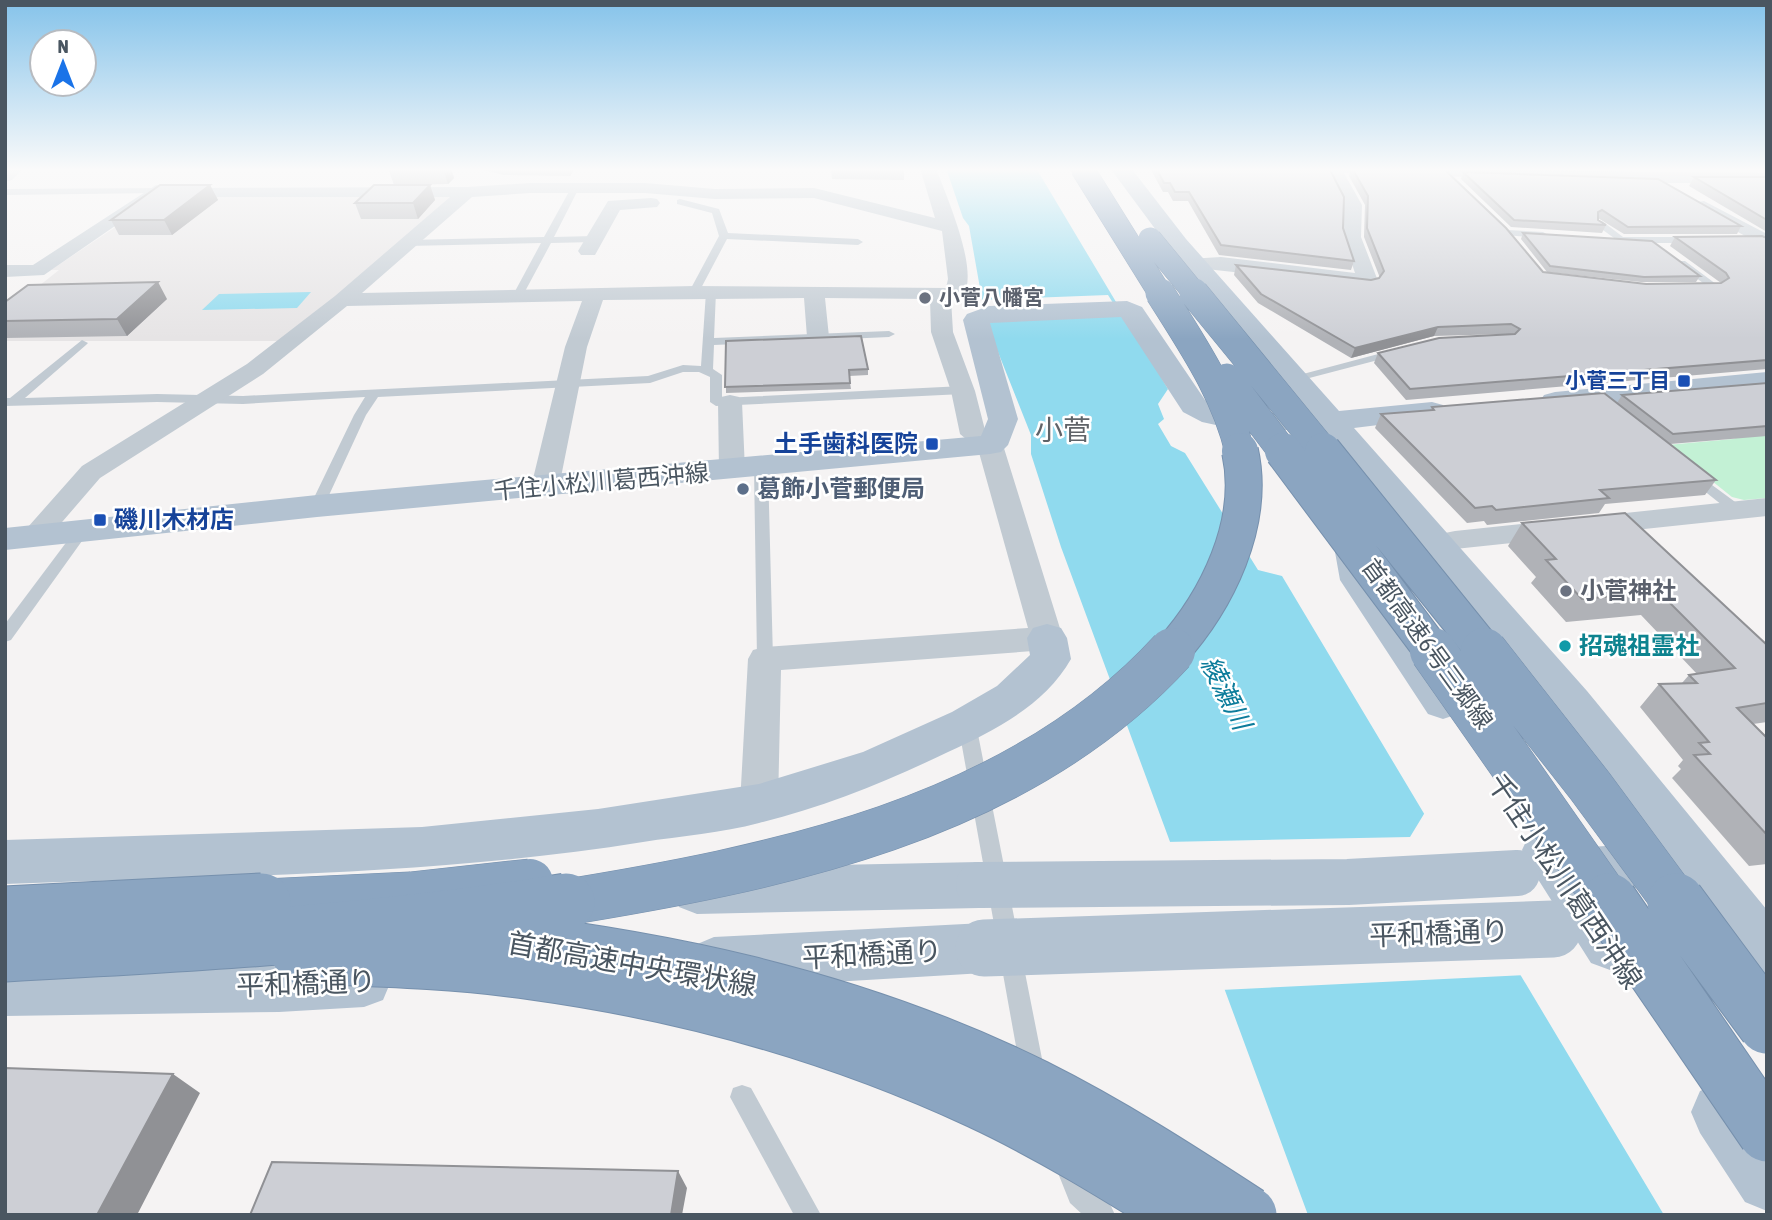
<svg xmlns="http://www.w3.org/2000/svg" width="1772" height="1220" viewBox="0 0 1772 1220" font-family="'Asap Condensed','Noto Sans JP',sans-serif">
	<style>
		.education { fill: #e6e4e5 }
		.green { fill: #c3f1d5 }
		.water { fill: #90daee }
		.pier { fill: #f5f3f3 }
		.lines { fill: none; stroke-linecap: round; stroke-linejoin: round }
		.service { fill: #c1cad2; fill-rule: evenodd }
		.minor { fill: #c1cad2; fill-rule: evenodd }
		.tertiary { fill: #c1cad2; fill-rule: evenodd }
		.primary { fill: #b3c2d1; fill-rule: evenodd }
		.motorway-bridge-far4-casing { stroke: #7690ad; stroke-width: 24; stroke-linecap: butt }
		.motorway-bridge-far3-casing { stroke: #7690ad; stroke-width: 30; stroke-linecap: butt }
		.motorway-bridge-far2-casing { stroke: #7690ad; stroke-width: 38; stroke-linecap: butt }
		.motorway-bridge-far1-casing { stroke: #7690ad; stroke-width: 47; stroke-linecap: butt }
		.motorway-bridge-casing { stroke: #7690ad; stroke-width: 59; stroke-linecap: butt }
		.primary-bridge-far1 { stroke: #b3c2d1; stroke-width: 46 }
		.primary-bridge { stroke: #b3c2d1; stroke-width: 57 }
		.motorway-bridge-far4 { stroke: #8ba5c1; stroke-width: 23 }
		.motorway-bridge-far3 { stroke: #8ba5c1; stroke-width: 29 }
		.motorway-bridge-far2 { stroke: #8ba5c1; stroke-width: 36 }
		.motorway-bridge-far1 { stroke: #8ba5c1; stroke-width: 46 }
		.motorway-bridge { stroke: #8ba5c1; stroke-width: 57 }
		.wall { fill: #b0b2b7 }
		.shaded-wall { fill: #909195 }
		.building { fill: #cdcfd5; stroke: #909195; stroke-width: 2 }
		.worship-dot { fill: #6b7280; stroke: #fff; stroke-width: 2.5 }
		.transit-dot { fill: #1a4fb4; stroke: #fff; stroke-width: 2.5 }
		.service-dot { fill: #5c6f8a; stroke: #fff; stroke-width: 2.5 }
		.culture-dot { fill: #0f9aa8; stroke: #fff; stroke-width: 2.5 }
		.labels { text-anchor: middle; stroke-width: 5; stroke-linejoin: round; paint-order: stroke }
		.far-worship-label { font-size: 21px; font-weight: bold; fill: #5b616d; stroke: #fff; text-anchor: start }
		.far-transit-label { font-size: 21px; font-weight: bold; fill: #164399; stroke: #fff; text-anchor: end }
		.transit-label { font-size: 24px; font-weight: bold; fill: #164399; stroke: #fff; text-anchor: end }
		.street-label { font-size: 24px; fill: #4a5661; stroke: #fff }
		.service-label { font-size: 24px; font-weight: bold; fill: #4e5e75; stroke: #fff; text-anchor: start }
		.worship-label { font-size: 24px; font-weight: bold; fill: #5b616d; stroke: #fff; text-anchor: start }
		.culture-label { font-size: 24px; font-weight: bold; fill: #0d838f; stroke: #fff; text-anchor: start }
		.water-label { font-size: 26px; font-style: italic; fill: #0c7c9b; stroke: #fff }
		.quarter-label { font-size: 28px; fill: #5f6368; stroke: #fff }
		.near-street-label { font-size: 28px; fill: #4a5661; stroke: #fff }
	</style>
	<rect width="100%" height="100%" fill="#f5f3f3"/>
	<path class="education" d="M162,196H454L283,341H5V313L59,270H51Z"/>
	<path class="green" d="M1767,427V498L1744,500L1732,497L1667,445L1733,439Z"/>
	<path class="water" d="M946,168H1036L1168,389L1158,404L1164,419L1158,424L1171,446L1185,453L1258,570L1282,576L1664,1215H1308L1061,547L1031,454V435L986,322L969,226L963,218Z
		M311,292L297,308L202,310L219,294Z"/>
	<path class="pier" d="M1108,295L1120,314L994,320L989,324L979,300Z
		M1427,809L1526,975L1221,990L1165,842L1410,837Z"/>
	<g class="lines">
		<path class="service" d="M575,185L579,188L554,237L594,236L599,239L594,242L551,243L522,297L513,295L541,243L407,246L402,243L407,240L544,237L571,188Z
			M159,188L160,190L156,193L5,195V189Z
			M680,199L719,209L728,233L858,239L863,242L858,245L727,239L699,292L694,295L689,292L719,236L712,213L677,204V200Z
			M1596,221H1602L1623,237H1693L1698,240L1693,243H1621L1596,225Z
			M1507,230L1543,232L1548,235L1543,238L1504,235V231Z
			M1679,261H1685L1720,287L1711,289L1679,265Z
			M711,289L716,292L714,338L889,331L895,334L889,337L714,345L713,369L722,375V398L963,386L969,390L963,394L716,406L710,402V377L699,372H683L650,383L378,397L366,415L324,506L317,510L310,506L354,415L365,397L243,404L157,402L5,406V398H10L82,340L88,343L86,345L25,398L157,394L243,396L648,376L683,365L701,366L706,292Z
			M1397,349L1401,350V354L1294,382L1288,378Z
			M761,464L768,468L773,659L771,663H759L757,659L754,468Z
			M1693,471L1742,507L1744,510L1742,513H1732L1688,478L1686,475Z
			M82,526L89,531L87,534L11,640L5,642V624L77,528Z
			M967,717L973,719L976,724L1045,1074L1041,1082L1033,1086L1025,1082L1021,1074L958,724L961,719Z
			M742,1085L751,1088L821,1215H794L730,1097L733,1088Z
			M1067,1150L1076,1154L1088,1185L1111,1206L1115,1215H1083L1070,1203L1054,1163L1058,1154Z"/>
		<path class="minor" d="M920,168H936C946,196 980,271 963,296L951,299L953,332L975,391L985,430L1003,445L1063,638L1058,646L1047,650L781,670L778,804L772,815L759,820L746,815L740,804L748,659L753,650L765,647L1028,628L978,449L960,434L951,391L931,332L930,299L825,298L829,337L826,342H810L807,337L804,298L603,300L587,347L559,487L555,493L545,495L535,493L531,487L565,347L582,301L347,306L263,374L100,478L44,543L34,545L24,543L20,536L82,466L247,364L335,296L450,197H157L44,275L5,277V265H33L156,185L165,188L467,187L530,183H645L715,189L814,188L935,218ZM530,193H645L715,199L814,198L942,231L948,279L946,288L694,286L362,293L472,197Z
			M1325,168L1767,173V183H1658L1344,173L1362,205L1361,237L1378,281L1375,285L1368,287L1188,267L1185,263L1188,259L1221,257L1355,273L1343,237L1344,205Z
			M651,198L657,199L660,203L657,207L620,210L595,255H581L578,251L608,201Z
			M1704,201L1767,234V248L1698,210L1695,206L1698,202Z
			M730,395L739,397L742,402L745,470L741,476L732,478L723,476L719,470L718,402L721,397Z
			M1767,498V516L1455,549L1445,547L1440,540L1445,533L1455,531Z"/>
		<path class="tertiary" d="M5,168H24L12,180L5,182Z"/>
		<path class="primary" d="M1110,168H1131L1186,239L1339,411L1432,402L1443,405L1447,411L1443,417L1354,428L1587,691L1767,910V976L1748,969L1684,883L1675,886L1602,890L1629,927L1636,945L1629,963L1610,970L1591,963L1529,865L1522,850L1529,835C1551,827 1559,829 1573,848L1655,843L1557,713L1321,430H1239L1202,422L1183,412L1121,317L990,323L1018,419L1008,445L1001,452L990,454L317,517L5,550V528L317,495L981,436L988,419L963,320L967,314L989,306L1127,301L1142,307L1205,400L1221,408L1239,412L1306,413L1170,249Z
			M1767,372V390L1555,410L1544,407L1540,401L1544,395L1555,392Z
			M1353,540L1366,544L1371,552L1377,578L1458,692L1464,703L1458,714L1443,719L1428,714L1340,580L1335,552L1340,544Z
			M1047,624L1061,628L1067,638L1071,659C1045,705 994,731 948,752C890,780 822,808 759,823C722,833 681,836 643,842C432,876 218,876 5,884V840L422,827L598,809L759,784L863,752L952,712L997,686L1030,655L1027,638L1033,628Z
			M979,862L997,869L1004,885L997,901L979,908L697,914L679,907L672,891L679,875L697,868Z
			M984,923L1003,930L1010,948L1003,966L984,973L714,989L695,981L687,963L695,945L714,937Z
			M364,955L383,962L391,981L383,1000L364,1007L279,1012L5,1016V962L279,960Z
			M1721,1082L1742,1091L1767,1126V1211L1745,1202L1700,1133L1691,1112L1700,1091Z"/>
		<g class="motorway-bridge-far4-casing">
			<path id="motorway-bridge-far4" d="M1082,168L1161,295
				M1150,239L1196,295"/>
		</g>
		<g class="motorway-bridge-far3-casing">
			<path id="motorway-bridge-far3" d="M1160,293C1192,344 1226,393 1240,453
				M1194,293L1325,453
				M1227,378L1284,453"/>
		</g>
		<g class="motorway-bridge-far2-casing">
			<path id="motorway-bridge-far2" d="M1283,451L1434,653
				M1323,451L1486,653
				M1170,653C1217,601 1256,523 1240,451"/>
		</g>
		<g class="motorway-bridge-far1-casing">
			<path id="motorway-bridge-far1" d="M1433,651L1610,904
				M1484,651L1590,786L1677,904
				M226,904L411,895L530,882
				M555,904C772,869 1017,821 1172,651"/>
		</g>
		<g class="motorway-bridge-casing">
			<path id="motorway-bridge" d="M1609,902L1767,1133
				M1676,902L1767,1025
				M5,915L262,902
				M444,935C648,955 850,996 1035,1088C1109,1125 1179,1170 1248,1215
				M5,953C194,943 379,933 566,902
				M301,955C379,958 456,960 533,971C686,992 839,1035 979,1100C1050,1133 1116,1174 1182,1215"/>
		</g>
		<path class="primary-bridge-far1" d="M979,885L1348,882L1517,873"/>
		<path class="primary-bridge" d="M984,948L1553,929"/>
		<use href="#motorway-bridge-far4" class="motorway-bridge-far4"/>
		<use href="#motorway-bridge-far3" class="motorway-bridge-far3"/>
		<use href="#motorway-bridge-far2" class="motorway-bridge-far2"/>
		<use href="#motorway-bridge-far1" class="motorway-bridge-far1"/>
		<use href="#motorway-bridge" class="motorway-bridge"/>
	</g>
	<path class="wall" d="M388,168H451L454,178L448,184L404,185H430L435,200L418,219H361L355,203L394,185Z
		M476,168H575L570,176L503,175Z
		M831,168H904V180L832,179Z
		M1150,168H1329L1343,228L1354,261L1351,270L1219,255L1188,201H1173L1168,192H1163Z
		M1351,168H1381L1543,272L1646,284L1721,283L1670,246L1675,237L1767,238V369L1406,400L1374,363L1378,353L1507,334L1434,336L1351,358L1258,303L1234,275L1236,265L1371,280L1380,278L1364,237L1365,205L1349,176Z
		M1588,168H1767V170Z
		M1463,172L1741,226L1737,234H1624L1598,218V220L1606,225L1602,233L1511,227L1461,179Z
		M1694,177H1767V232L1689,186Z
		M210,185L218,200L172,235H119L111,220Z
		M1523,233L1700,276L1696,282H1641L1547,272L1521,239Z
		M167,299L127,336L5,338V302Z
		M726,341L868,369V375L849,376L851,389L726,393Z
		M1767,383V436L1670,444L1716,480L1705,495L1605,504L1599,513L1487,525L1484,521L1467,523L1375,428L1381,414L1430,410L1432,407L1617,403L1622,395Z
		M1522,523L1767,645V722L1753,724L1767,738V864L1749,866L1672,778L1681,769L1678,766L1683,760L1640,707L1659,684L1682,683L1689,675L1697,674L1641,615L1566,622L1531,583L1536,577L1508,546Z"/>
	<path class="shaded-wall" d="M443,168H451L454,178L448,184Z
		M569,168H575L570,176Z
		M210,185L218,200L172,235L164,220Z
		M430,185L435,200L418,219L413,203Z
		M158,282L167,299L127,336L117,319Z
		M1438,327L1434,336L1351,358L1355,348Z
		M173,1074L200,1093L137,1215H97Z
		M678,1171L687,1188L682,1215H671Z"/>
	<path class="building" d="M1156,168H1329L1344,197L1343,228L1354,261L1221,245L1189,192H1175L1170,183H1164Z
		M1352,168L1445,170L1506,228L1543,272L1646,284L1721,283L1729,278L1726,273L1675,237L1762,236L1767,238V360L1410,389L1378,353L1439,338L1515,334L1520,329L1511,324L1438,327L1355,348L1261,294L1236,265L1371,280L1379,278L1384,271L1367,228L1368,196Z
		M1463,172L1658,179L1741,226L1628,227L1602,210L1598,212V220L1606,225L1514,220Z
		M1694,177H1767V220Z
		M160,185H210L164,220H111Z
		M374,185H430L413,203H355Z
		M1523,233L1652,241L1700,276L1644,277L1550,266Z
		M158,282L117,319L5,321V302L28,285Z
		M861,336L868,369L849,370L850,383L725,387L726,341Z
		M1767,383V426L1673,434L1622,395Z
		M1604,393L1716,480L1600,490L1609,498L1496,510L1492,506L1475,508L1381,414L1434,410L1432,407Z
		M1625,513L1767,645V703L1737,708L1767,738V835L1694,755L1710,754L1699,743L1709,742L1659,684L1697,683L1689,675L1735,668L1659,592L1582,599L1546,560L1556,559L1522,523Z
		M5,1068L173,1074L97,1215H5Z
		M272,1162L678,1171L671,1215H250Z"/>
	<linearGradient id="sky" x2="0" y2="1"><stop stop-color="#85c3ea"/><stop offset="0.5" stop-color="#fafafa"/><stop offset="1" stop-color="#fafafa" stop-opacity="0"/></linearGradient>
	<rect width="1772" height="339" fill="url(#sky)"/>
	<g class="worship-dot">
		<circle cx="925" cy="298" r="7"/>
		<circle cx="1566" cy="591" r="7"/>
	</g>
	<g class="transit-dot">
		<rect x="1677" y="374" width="14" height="14" rx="3.5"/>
		<rect x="925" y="437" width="14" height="14" rx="3.5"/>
		<rect x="93" y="513" width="14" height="14" rx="3.5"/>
	</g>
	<circle class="service-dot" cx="743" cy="489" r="7"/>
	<circle class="culture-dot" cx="1565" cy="646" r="7"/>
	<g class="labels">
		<g class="far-worship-label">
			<text x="939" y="305">小菅八幡宮</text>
		</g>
		<g class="far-transit-label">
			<text x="1670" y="388">小菅三丁目</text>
		</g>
		<g class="transit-label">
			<text x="918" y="452">土手歯科医院</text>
			<text x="114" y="528" text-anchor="start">磯川木材店</text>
		</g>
		<g class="street-label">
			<text transform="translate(601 482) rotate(-5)" y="8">千住小松川葛西沖線</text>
			<text transform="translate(1427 644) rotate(54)" y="8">首都高速6号三郷線</text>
		</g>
		<g class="service-label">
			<text x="757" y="497">葛飾小菅郵便局</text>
		</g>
		<g class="worship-label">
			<text x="1580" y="599">小菅神社</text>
		</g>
		<g class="culture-label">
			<text x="1579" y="654">招魂祖霊社</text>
		</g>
		<g class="water-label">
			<text transform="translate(1226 693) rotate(63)" y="9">綾瀬川</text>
		</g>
		<g class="quarter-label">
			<text x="1063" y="440">小菅</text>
		</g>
		<g class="near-street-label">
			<text transform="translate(1565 881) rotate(56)" y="10">千住小松川葛西沖線</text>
			<text transform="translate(1439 933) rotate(-2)" y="10">平和橋通り</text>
			<text transform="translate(872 954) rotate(-3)" y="10">平和橋通り</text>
			<text transform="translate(632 964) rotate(10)" y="10">首都高速中央環状線</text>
			<text transform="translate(306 983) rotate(-2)" y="10">平和橋通り</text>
		</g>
	</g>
	<rect width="1772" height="1220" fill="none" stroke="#4a5661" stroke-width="14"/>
	<g transform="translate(63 63)"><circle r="33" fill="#ffffff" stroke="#b7bbc0" stroke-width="2"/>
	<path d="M0-5L12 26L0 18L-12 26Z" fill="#1a73e8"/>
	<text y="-10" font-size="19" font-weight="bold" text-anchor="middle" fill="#4a5661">N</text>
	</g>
</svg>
